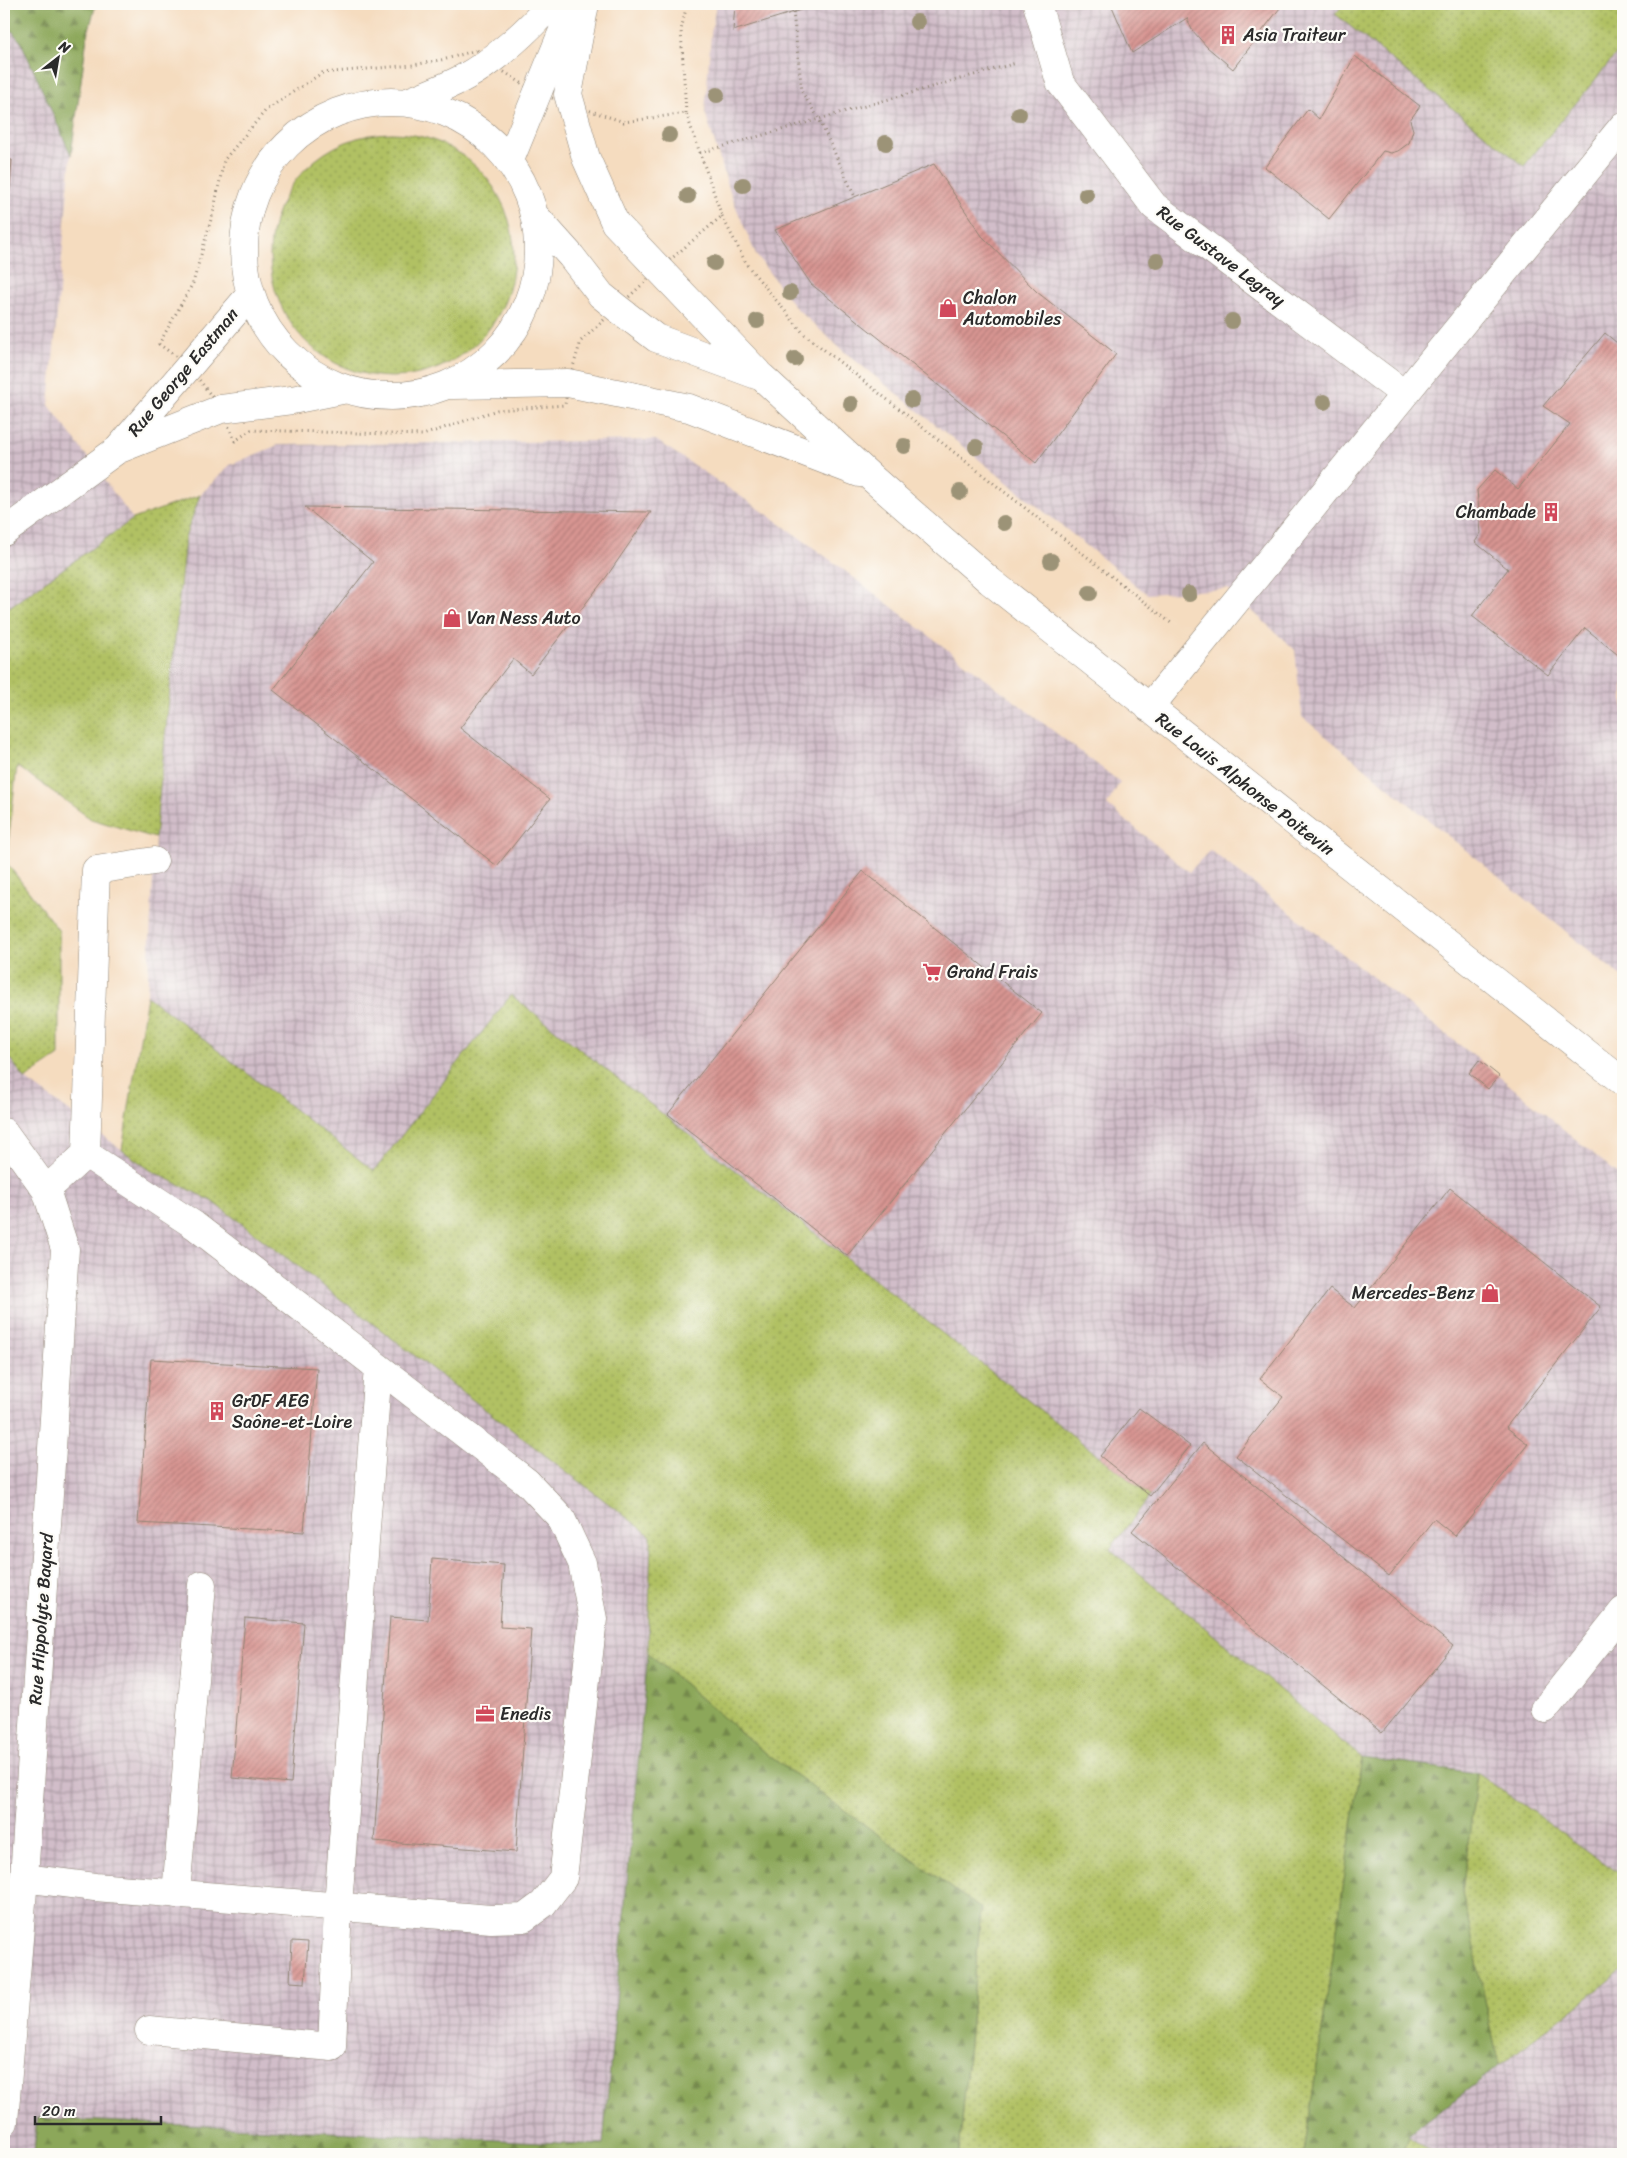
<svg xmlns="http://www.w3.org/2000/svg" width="1627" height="2158" viewBox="0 0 1627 2158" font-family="Sriracha,sans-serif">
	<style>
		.industrial { fill: url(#industrial-grid) }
		.grass { fill: url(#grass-dots); stroke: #6e7648 }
		.forest { fill: url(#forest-firs); stroke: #5c6942 }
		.building { fill: url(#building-hatch) }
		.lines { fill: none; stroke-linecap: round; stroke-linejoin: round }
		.minor-casing { stroke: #908475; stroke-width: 29 }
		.path { stroke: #908475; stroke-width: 3; stroke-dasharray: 1 4; stroke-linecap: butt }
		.minor { stroke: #fff; stroke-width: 28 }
		.tree { fill: #9c9377 }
		.labels { text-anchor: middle; stroke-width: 4.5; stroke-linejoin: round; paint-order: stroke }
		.poi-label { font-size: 18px; fill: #2b2b2b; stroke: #fdfcf7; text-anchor: start }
		.street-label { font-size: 18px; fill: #2b2b2b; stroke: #fdfcf7 }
	</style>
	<defs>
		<pattern id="industrial-grid" width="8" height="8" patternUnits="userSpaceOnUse" patternTransform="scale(1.25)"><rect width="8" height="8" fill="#d1bdc9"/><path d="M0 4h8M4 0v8" fill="none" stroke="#aa9aa3"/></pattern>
		<pattern id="grass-dots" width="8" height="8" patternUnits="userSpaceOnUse" patternTransform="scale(1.25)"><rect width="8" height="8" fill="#b1c164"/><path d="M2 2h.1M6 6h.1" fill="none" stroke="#909d53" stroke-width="1.8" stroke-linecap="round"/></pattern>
		<pattern id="forest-firs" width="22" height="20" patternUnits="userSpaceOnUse" patternTransform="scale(1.25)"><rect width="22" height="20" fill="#8ca75a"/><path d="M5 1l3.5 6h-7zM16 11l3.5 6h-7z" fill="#73884b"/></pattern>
		<pattern id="building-hatch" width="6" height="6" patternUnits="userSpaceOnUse" patternTransform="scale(1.25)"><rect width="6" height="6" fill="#d89592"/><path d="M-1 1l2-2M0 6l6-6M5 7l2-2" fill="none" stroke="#af7a77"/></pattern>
	</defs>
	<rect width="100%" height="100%" fill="#fdfcf7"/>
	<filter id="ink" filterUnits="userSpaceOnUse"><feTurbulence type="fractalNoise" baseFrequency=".02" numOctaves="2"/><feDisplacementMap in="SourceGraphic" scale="10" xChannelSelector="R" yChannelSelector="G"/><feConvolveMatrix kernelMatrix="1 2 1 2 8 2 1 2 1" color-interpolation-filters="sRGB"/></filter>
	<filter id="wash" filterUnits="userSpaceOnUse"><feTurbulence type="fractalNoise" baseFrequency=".0096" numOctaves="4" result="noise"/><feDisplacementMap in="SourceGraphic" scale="20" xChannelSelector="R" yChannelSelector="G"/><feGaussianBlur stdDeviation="1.12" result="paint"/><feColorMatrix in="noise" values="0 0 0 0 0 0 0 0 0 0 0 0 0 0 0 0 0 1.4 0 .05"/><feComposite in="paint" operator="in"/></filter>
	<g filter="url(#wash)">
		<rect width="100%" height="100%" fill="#f5dcbf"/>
		<path class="industrial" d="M716,4H1623V978L1302,717L1295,650L1228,589L1147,594L842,350L795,307L756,255L731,195L705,112L711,33Z
			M4,21L21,42L71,155L49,405L133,519L4,611Z
			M656,440L764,512L840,567L1120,782L1107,805L1189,872L1210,850L1479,1060L1623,1178V1876L1477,1773L1362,1758L1110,1549L1150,1496L511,995L374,1172L147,996L155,838L185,538L200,495L230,465L278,445Z
			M4,1050L25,1079L150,1170L212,1201L651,1536L654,1551L648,1653L603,2145L37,2118L34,2154H4Z
			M1623,1970V2154H1402L1408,2135Z"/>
		<path class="grass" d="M1344,4H1623V46L1524,166L1335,14Z
			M270 255a122 122 0 1 1 244 0a122 122 0 1 1-244 0Z
			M200,495L185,538L155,838L91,819L17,766L6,862L59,931V1056L25,1079L4,1050V611L133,519Z
			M511,995L1150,1496L1110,1549L1362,1758L1304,2154H959L981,1909L765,1753L648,1653L651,1536L212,1201L150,1170L122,1150L147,996L374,1171Z
			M1477,1773L1623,1876V1970L1499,2066L1462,1892Z
			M1408,2135L1434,2154H1402Z"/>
		<path class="forest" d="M4,4H96L87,37L71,155L21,42L4,21Z
			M648,1653L765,1753L981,1909L959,2154H34L37,2118L603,2145Z
			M1362,1758L1477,1773L1462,1892L1499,2066L1408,2135L1402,2154H1304Z"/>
		<g id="blocks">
			<path class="building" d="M735,4H820L733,31Z
				M1111,4H1283L1233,69L1207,47L1192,30L1187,18L1132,53Z
				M1355,56L1420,106L1410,120L1413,130L1409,143L1398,151L1391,153L1383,151L1329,219L1265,167L1308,109L1319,119Z
				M4,160H12L5,252H4Z
				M934,164L982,236L1037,292L1116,354L1036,463L811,284L775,230Z
				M1605,333L1623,348V659L1585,628L1548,675L1472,616L1508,569L1475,542L1481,533L1477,490L1495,470L1518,489L1570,424L1543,406Z
				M305,507L651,512L607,576L531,674L513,659L460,728L550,799L497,866L273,690L373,562Z
				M863,871L1042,1013L847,1256L668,1114Z
				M1479,1060L1499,1076L1488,1089L1469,1073Z
				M1450,1188L1601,1307L1506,1427L1528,1444L1455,1536L1434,1519L1389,1576L1236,1456L1283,1397L1260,1379L1330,1289L1355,1308Z
				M151,1359L317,1368L304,1532L138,1523Z
				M1139,1408L1190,1446L1150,1496L1100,1456Z
				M1203,1443L1453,1646L1382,1733L1132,1531Z
				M432,1559L504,1565L500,1627L531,1629L516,1852L374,1841L390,1617L428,1620Z
				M245,1618L304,1623L291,1783L232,1778Z
				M292,1941L308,1942L305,1983L290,1982Z"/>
		</g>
	</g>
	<g filter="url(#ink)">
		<use href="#blocks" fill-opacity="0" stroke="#908475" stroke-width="1"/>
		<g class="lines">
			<g class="minor-casing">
				<path id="minor" d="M585,4L568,94L586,158L615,223L757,372
					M1037,4L1060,82L1154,206L1404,394
					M410,101C428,94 446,87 463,78C492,63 530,29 551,4
					M244 249a147 147 0 1 1 294 0a147 147 0 1 1-294 0Z
					M510,160L573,6
					M537,218L571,256L601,295L617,308L656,338L762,377L873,479L990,581L1623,1082
					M453,385L568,383L689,408L859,473
					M120,447L250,295
					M4,532L117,450L221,409L292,400L342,390
					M1149,708L1623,126
					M4,1132L46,1190L65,1249L24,1878L4,2122
					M46,1190L86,1154L96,870L154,861
					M1545,1709L1623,1611
					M24,1878L95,1887L491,1919L524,1918L543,1904L563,1878L593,1619L582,1563L561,1518L527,1482L194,1225L86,1154
					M176,1894L202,1585
					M149,2030L332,2047L338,1906L378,1367"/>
			</g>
			<path class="path" d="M793,12L802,92L819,119L855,197
				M477,50L487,61L537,93L624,122L686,113L722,216L659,269L581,341L568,383L565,405L497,410L423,435L251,430L235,441L221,409L189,366L159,344L193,283L214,209L224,160L266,110L322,73L413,65L446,59Z
				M686,113L681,30L687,4
				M700,153L1016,63
				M722,216L747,265L804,334L1171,623"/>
			<use href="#minor" class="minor"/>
		</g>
		<g class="tree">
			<circle cx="917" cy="22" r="8"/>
			<circle cx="717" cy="95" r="8"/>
			<circle cx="1019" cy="114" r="8"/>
			<circle cx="669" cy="135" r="8"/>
			<circle cx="886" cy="143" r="8"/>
			<circle cx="743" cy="185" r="8"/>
			<circle cx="1086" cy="195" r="8"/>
			<circle cx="688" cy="196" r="8"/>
			<circle cx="1157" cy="261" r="8"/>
			<circle cx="714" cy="263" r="8"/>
			<circle cx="790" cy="293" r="8"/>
			<circle cx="757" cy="321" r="8"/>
			<circle cx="1232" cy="321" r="8"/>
			<circle cx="795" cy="359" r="8"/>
			<circle cx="912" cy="400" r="8"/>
			<circle cx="1324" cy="402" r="8"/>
			<circle cx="851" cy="404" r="8"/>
			<circle cx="904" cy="446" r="8"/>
			<circle cx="976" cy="447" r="8"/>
			<circle cx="960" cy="492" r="8"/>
			<circle cx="1004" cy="523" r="8"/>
			<circle cx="1051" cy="561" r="8"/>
			<circle cx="1090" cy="593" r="8"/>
			<circle cx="1189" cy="594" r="8"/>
		</g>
	</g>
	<defs>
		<g id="building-bare" transform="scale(1.5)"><path d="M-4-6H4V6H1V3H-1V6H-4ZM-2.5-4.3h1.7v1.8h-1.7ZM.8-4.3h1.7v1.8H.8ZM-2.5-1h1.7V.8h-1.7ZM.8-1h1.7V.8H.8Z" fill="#d1495b" stroke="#fdfcf7" stroke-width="2.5" paint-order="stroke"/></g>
		<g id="shop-bare" transform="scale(1.5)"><path d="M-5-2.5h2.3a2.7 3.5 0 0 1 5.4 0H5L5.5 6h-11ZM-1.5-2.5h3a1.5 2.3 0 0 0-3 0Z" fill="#d1495b" stroke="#fdfcf7" stroke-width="2.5" paint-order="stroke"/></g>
		<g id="supermarket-bare" transform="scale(1.5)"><path d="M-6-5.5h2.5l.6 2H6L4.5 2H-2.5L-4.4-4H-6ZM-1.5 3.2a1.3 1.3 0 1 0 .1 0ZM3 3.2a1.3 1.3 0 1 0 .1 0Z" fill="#d1495b" stroke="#fdfcf7" stroke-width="2.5" paint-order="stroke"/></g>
		<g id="office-bare" transform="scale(1.5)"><path d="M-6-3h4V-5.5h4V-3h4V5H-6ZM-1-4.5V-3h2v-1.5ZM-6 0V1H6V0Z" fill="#d1495b" stroke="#fdfcf7" stroke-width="2.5" paint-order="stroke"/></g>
	</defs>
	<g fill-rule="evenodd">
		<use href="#building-bare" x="1228" y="35"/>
		<use href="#shop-bare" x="948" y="308"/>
		<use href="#building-bare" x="1551" y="512"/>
		<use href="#shop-bare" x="452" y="618"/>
		<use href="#supermarket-bare" x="932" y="972"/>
		<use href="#shop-bare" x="1490" y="1293"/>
		<use href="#building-bare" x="217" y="1411"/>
		<use href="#office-bare" x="485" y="1714"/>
	</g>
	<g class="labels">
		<g class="poi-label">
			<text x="1243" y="41">Asia Traiteur</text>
			<text x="963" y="304">Chalon<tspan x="963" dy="21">Automobiles</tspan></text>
			<text x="1536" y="518" text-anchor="end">Chambade</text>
			<text x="467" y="624">Van Ness Auto</text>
			<text x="947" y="978">Grand Frais</text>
			<text x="1475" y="1299" text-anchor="end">Mercedes-Benz</text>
			<text x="232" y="1407">GrDF AEG<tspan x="232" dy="21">Saône-et-Loire</tspan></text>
			<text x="500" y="1720">Enedis</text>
		</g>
		<g class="street-label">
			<text transform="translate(1221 256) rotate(37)" y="6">Rue Gustave Legray</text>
			<text transform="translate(183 372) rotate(-50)" y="6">Rue George Eastman</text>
			<text transform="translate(1245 784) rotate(38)" y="6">Rue Louis Alphonse Poitevin</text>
			<text transform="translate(41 1619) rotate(-86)" y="6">Rue Hippolyte Bayard</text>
		</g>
	</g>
	<rect width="1627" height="2158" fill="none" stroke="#fdfcf7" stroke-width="20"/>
	<g transform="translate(58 58) rotate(31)" stroke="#fdfcf7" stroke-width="4" paint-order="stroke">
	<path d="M0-4L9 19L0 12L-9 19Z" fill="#2b2b2b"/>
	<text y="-8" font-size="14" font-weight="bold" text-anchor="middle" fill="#2b2b2b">N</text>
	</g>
	<path d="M35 2116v8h126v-8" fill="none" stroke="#2b2b2b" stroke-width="2.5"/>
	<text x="42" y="2116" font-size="15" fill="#2b2b2b" stroke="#fdfcf7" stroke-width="4" paint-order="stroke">20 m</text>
</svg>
